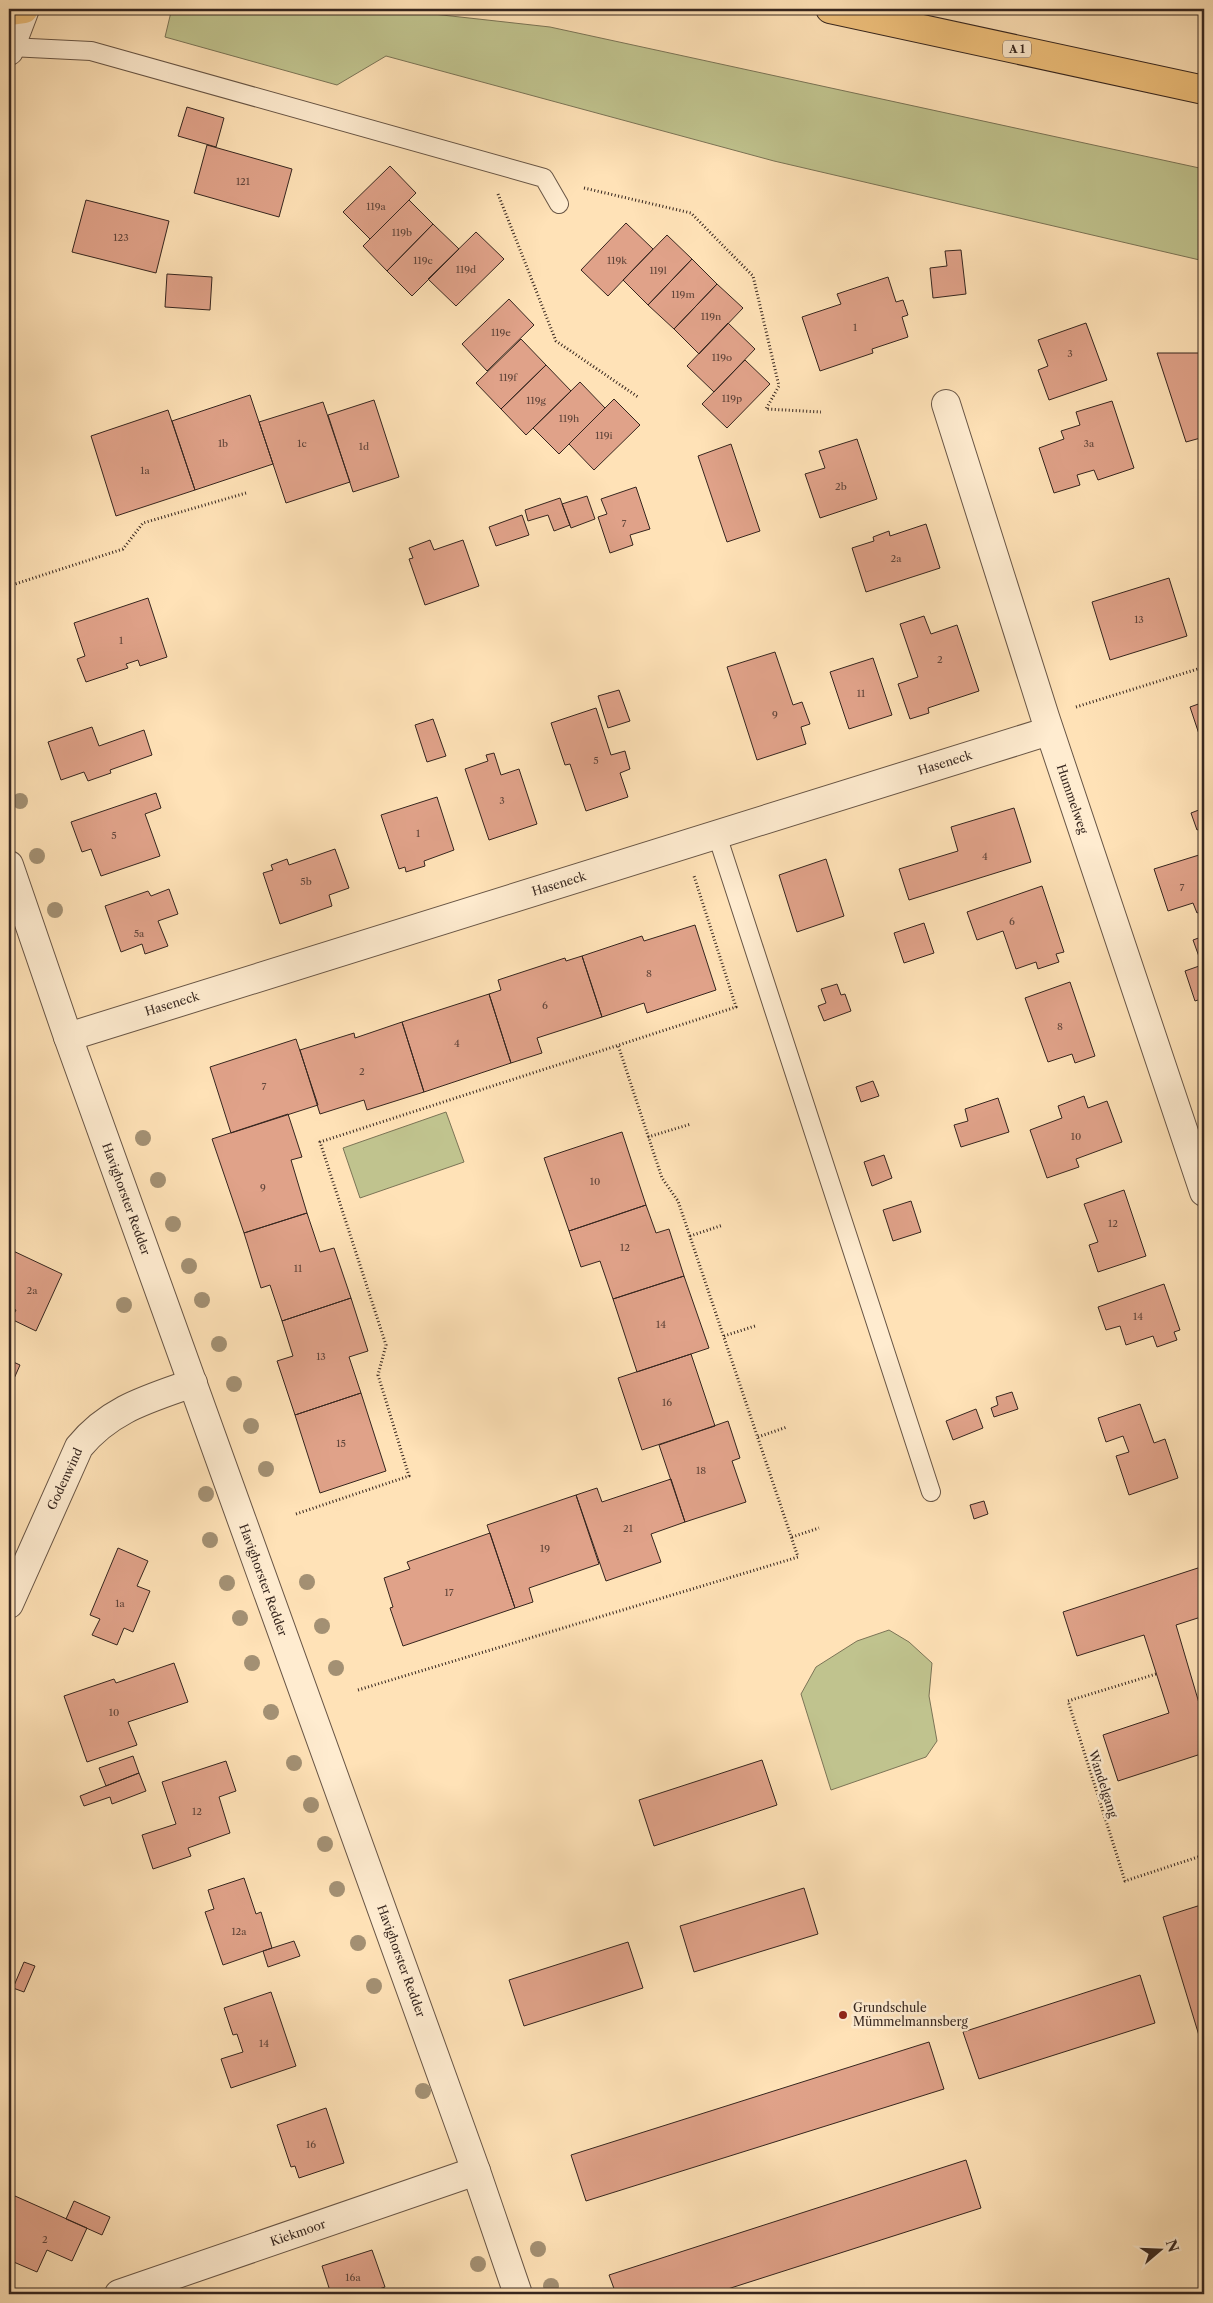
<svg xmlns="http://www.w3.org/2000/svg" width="1213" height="2303" viewBox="0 0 1213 2303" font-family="'Libre Caslon Text',serif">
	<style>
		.green { fill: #c0c38e; stroke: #7b7456 }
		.building { fill: #e0a289; stroke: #36261f }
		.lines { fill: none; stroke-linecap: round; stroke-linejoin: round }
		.service-casing { stroke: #685545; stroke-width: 20 }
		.minor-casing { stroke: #685545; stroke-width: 30 }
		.tertiary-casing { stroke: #685545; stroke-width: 30 }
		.motorway-casing { stroke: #36261f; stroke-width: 30 }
		.path { stroke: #36261f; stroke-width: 3; stroke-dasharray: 1 2.5; stroke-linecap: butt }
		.service { stroke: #ffecd0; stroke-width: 18 }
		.minor { stroke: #ffecd0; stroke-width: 28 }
		.tertiary { stroke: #ffecd0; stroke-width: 28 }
		.motorway { stroke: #f0c17c; stroke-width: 28 }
		.tree { fill: #a39073 }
		.poi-dot { fill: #8f2418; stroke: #ffecd0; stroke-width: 2 }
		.labels { text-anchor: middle; stroke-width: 5; stroke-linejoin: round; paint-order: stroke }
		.number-label { font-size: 10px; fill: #60453a }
		.shield { fill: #ffecd0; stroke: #726154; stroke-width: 1 }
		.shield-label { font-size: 11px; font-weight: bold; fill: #36261f }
		.street-label { font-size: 12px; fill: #36261f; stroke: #ffecd0 }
		.poi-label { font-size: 12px; fill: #36261f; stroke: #ffecd0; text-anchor: start }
	</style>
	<rect width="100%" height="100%" fill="#ffe2b7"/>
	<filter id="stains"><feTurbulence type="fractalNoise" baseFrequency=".004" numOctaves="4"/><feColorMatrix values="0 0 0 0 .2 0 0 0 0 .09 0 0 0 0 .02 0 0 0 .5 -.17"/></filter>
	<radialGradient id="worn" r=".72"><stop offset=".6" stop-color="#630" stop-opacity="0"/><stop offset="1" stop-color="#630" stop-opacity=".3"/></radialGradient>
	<path class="green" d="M254,9H388L550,27L1204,169V261L774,161L386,56L337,85L165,37L171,12Z
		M446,1112L464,1162L360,1198L343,1148Z
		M889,1630L909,1642L932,1663L929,1696L937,1741L926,1757L831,1790L801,1694L816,1667L857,1641Z"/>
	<path class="building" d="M187,107L224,118L216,147L178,136Z
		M207,145L292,169L279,217L194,193Z
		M390,166L416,193L370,239L343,212Z
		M86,200L169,221L156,273L72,252Z
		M409,200L433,224L387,271L363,246Z
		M626,223L653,249L608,296L581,270Z
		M433,224L459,249L412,296L387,271Z
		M476,232L504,259L456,306L428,279Z
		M667,235L692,259L648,305L623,280Z
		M961,250L966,294L933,298L930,268L947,266L945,251Z
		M692,259L717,284L674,329L648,305Z
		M167,274L212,277L210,310L165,307Z
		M888,277L896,302L903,300L908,315L902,317L908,337L872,349L873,353L820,371L802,317L841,304L837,294Z
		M717,284L743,308L699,354L674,329Z
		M509,299L534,325L487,371L462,344Z
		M728,323L755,349L714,392L687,366Z
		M1086,323L1107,380L1049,400L1038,370L1048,366L1038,340Z
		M521,339L546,365L501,409L476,383Z
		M1157,353H1204V437L1186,442Z
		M745,360L770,384L727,428L702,404Z
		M546,365L571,391L526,435L501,409Z
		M580,382L605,408L559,454L533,428Z
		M250,395L273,464L195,490L172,421Z
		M614,399L640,425L594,470L569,444Z
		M374,400L399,477L353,492L328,415Z
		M1112,401L1134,468L1098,480L1094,470L1077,475L1080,485L1054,493L1039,448L1064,439L1061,431L1080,425L1076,412Z
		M323,402L350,482L286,503L259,422Z
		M168,410L195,490L116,516L91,436Z
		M857,439L877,499L820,518L805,474L825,468L819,451Z
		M731,444L760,531L727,542L698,456Z
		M636,487L650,529L630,535L633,545L610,553L598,517L607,514L601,499Z
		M587,496L595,519L571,528L562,504Z
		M560,498L570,525L554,531L548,515L528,521L525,510Z
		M522,515L529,535L496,546L489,527Z
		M926,524L940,568L866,592L852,548L874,541L873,537L889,531L890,536Z
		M430,540L434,550L463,540L479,586L425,605L409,559L413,558L409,548Z
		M1169,578L1187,636L1110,660L1092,602Z
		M148,598L167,657L140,666L138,660L126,664L128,668L86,682L77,659L85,656L74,623Z
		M924,616L931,634L957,625L979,691L928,708L929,713L910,719L898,684L918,677L900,624Z
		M775,652L793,705L802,702L810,724L801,727L806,744L757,760L727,667Z
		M873,658L892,715L849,729L830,672Z
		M619,690L630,721L608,728L598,696Z
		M1204,702V749L1190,707Z
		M596,708L611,755L625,751L630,769L620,773L628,797L586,811L570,764L565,765L551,723Z
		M433,719L446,756L427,762L415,725Z
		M92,727L99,746L144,730L152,755L110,770L111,773L88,781L84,772L61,780L48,742Z
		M494,753L501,775L519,769L537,824L489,840L465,769L488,761L486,755Z
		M156,793L161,808L145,814L160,856L101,876L91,849L82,852L71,822Z
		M437,797L454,850L424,861L425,866L406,872L405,867L399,869L381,815Z
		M1014,808L1031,862L909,900L899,869L958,851L951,827Z
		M1204,808V827L1197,830L1191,813Z
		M335,849L349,888L329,895L332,906L280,924L263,873L273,870L271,865L287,859L289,865Z
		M1199,855L1204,871V910L1197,913L1193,903L1168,911L1154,869Z
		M826,859L844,916L797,932L779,875Z
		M1042,886L1064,952L1056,954L1059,962L1038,969L1036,962L1016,969L1003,931L977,940L967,912Z
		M169,889L178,914L158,921L168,946L145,954L142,944L121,952L105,906L148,891L151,896Z
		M924,923L934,953L904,963L894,933Z
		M695,925L716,990L647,1013L644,1003L602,1017L582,956L642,936L644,941Z
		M1204,936V998L1195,1001L1185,971L1202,965L1193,940Z
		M582,956L602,1017L537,1038L542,1053L511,1063L489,994L501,990L498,980L565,958L566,961Z
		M1070,982L1095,1056L1075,1063L1072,1054L1048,1062L1025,998Z
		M837,984L841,995L845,994L851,1011L824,1021L818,1006L826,1003L821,989Z
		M489,994L511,1063L424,1092L402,1022Z
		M402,1022L424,1092L367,1110L364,1100L320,1114L300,1050L354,1033L355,1038Z
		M296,1039L318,1105L231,1133L210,1067Z
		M873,1081L879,1096L861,1102L856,1087Z
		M1084,1096L1088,1108L1107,1101L1122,1142L1076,1159L1079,1167L1047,1178L1030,1130L1062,1118L1058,1106Z
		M998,1098L1009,1132L961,1147L954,1125L968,1121L965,1109Z
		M288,1114L302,1157L291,1160L307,1213L244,1233L212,1139Z
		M622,1132L646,1205L569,1231L544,1158Z
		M884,1155L892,1178L872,1186L864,1162Z
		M1124,1190L1146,1256L1098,1272L1089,1245L1098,1242L1084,1204Z
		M911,1201L921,1232L893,1241L883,1210Z
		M646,1205L656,1233L669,1229L684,1276L613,1299L600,1261L581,1267L569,1231Z
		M307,1213L320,1252L334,1248L351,1298L282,1321L270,1285L261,1288L244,1233Z
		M9,1249L62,1274L36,1331L11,1319L16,1310L9,1307Z
		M684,1276L709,1348L637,1372L613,1299Z
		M1164,1284L1180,1330L1174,1332L1177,1340L1157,1347L1153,1336L1126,1345L1120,1326L1106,1330L1098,1307Z
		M351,1298L368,1351L349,1357L361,1393L295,1415L277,1361L293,1356L282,1321Z
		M691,1354L715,1426L642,1450L618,1378Z
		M9,1360L20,1365L9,1390Z
		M1012,1392L1018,1409L994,1417L991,1408L998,1405L996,1397Z
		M361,1393L386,1471L320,1493L295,1415Z
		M1140,1404L1154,1443L1165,1439L1178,1478L1129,1495L1116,1456L1129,1452L1123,1436L1106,1442L1098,1418Z
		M976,1409L983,1428L953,1440L946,1421Z
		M728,1421L740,1458L732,1461L746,1502L685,1522L659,1445Z
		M671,1479L685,1522L651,1534L661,1562L606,1581L576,1495L597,1488L602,1502Z
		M576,1495L599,1564L529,1588L533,1602L515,1608L487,1525Z
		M984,1501L988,1514L974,1519L970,1505Z
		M490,1533L515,1608L403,1646L390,1608L393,1607L384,1578L410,1569L407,1562Z
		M118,1548L148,1561L137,1586L150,1591L133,1632L124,1628L117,1645L92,1635L100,1619L90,1615Z
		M1204,1566V1616L1176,1625L1199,1703L1204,1701V1753L1118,1781L1103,1735L1169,1713L1152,1660L1144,1635L1077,1656L1063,1612Z
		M174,1663L188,1702L128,1722L137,1745L87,1762L64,1696L114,1679L116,1683Z
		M133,1756L139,1773L106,1786L99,1768Z
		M762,1760L777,1805L654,1846L639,1800Z
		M226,1761L236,1791L219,1797L230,1833L188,1848L191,1856L153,1869L142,1835L176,1824L162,1782Z
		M139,1773L146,1791L112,1804L110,1797L84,1806L80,1796Z
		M244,1878L256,1914L261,1912L272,1948L223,1965L205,1912L214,1909L208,1890Z
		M804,1888L818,1934L694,1972L680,1926Z
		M1204,1904V2052L1163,1917Z
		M294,1941L300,1956L268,1967L263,1951Z
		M628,1942L643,1988L524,2026L509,1980Z
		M24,1962L35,1966L24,1992L13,1988Z
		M1140,1975L1155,2023L979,2079L963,2032Z
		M271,1992L296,2066L231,2088L221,2059L243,2052L237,2034L233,2035L224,2008Z
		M929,2042L944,2089L586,2201L571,2155Z
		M326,2108L344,2163L299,2178L295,2166L291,2167L277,2125Z
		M966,2160L981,2208L712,2294H616L609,2275Z
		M15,2196L87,2228L72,2261L47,2250L37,2272L9,2260V2210Z
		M74,2201L110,2217L102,2235L66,2219Z
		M372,2250L385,2287L373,2291L374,2294H331L322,2266Z"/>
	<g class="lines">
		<g class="service-casing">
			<path id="service" d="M10,47L91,51L544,178L559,204
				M717,835L931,1492"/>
		</g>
		<g class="minor-casing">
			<path id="minor" d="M946,404L1045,717L1204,1192
				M68,1037L1049,731
				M9,1604L79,1447C110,1409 148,1399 193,1383
				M119,2294L476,2171"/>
		</g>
		<g class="tertiary-casing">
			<path id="tertiary" d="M9,51L25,9
				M9,865L68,1037L476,2171L518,2294"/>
		</g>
		<g class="motorway-casing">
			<path id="motorway" d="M830,9L1204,90
				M9,11L24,9"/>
		</g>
		<path class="path" d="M584,188L691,213L753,276L779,386L766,409L821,412
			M498,194L556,341L638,397
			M9,586L123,549L143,523L246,493
			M1076,707L1204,667
			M648,1137L691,1124
			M690,1236L723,1225
			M724,1336L755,1326
			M758,1437L787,1427
			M296,1514L409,1476L378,1375L386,1345L320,1142L736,1007L694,876
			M792,1537L819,1528
			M1156,1674L1068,1701L1125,1881L1204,1855
			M358,1690L798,1557L678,1201L662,1178L618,1045"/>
		<use href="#service" class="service"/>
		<use href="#minor" class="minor"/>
		<use href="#tertiary" class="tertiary"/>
		<use href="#motorway" class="motorway"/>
	</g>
	<g class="tree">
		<circle cx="20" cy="801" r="8"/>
		<circle cx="37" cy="856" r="8"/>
		<circle cx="55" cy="910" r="8"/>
		<circle cx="143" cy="1138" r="8"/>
		<circle cx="158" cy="1180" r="8"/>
		<circle cx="173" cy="1224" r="8"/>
		<circle cx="189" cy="1266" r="8"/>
		<circle cx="202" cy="1300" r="8"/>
		<circle cx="124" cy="1305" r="8"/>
		<circle cx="219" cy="1344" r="8"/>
		<circle cx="234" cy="1384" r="8"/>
		<circle cx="251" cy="1426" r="8"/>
		<circle cx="266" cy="1469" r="8"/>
		<circle cx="206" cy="1494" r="8"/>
		<circle cx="210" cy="1540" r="8"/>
		<circle cx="307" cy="1582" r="8"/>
		<circle cx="227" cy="1583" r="8"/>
		<circle cx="240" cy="1618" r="8"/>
		<circle cx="322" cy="1626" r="8"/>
		<circle cx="252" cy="1663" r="8"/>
		<circle cx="336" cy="1668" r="8"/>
		<circle cx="271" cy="1712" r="8"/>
		<circle cx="294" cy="1763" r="8"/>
		<circle cx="311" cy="1805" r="8"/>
		<circle cx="325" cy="1844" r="8"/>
		<circle cx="337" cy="1889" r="8"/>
		<circle cx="358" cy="1943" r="8"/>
		<circle cx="374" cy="1986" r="8"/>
		<circle cx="423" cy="2091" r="8"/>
		<circle cx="538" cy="2249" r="8"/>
		<circle cx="478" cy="2264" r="8"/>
		<circle cx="551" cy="2286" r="8"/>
	</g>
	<circle class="poi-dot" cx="843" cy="2015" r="5"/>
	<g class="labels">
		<g class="number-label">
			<text x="243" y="185">121</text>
			<text x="376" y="210">119a</text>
			<text x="402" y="236">119b</text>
			<text x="121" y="241">123</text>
			<text x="423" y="264">119c</text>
			<text x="617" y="264">119k</text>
			<text x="466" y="273">119d</text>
			<text x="658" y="274">119l</text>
			<text x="683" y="298">119m</text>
			<text x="711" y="320">119n</text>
			<text x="855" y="331">1</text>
			<text x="501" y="336">119e</text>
			<text x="1070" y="357">3</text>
			<text x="722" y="361">119o</text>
			<text x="508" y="381">119f</text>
			<text x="732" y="402">119p</text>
			<text x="536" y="404">119g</text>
			<text x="569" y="422">119h</text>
			<text x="604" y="439">119i</text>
			<text x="223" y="447">1b</text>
			<text x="302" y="447">1c</text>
			<text x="1089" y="447">3a</text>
			<text x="364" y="450">1d</text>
			<text x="145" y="474">1a</text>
			<text x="841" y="490">2b</text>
			<text x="624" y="527">7</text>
			<text x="896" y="562">2a</text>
			<text x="1139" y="623">13</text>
			<text x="121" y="644">1</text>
			<text x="940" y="663">2</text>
			<text x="861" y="697">11</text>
			<text x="775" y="718">9</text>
			<text x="596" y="764">5</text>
			<text x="502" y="804">3</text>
			<text x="418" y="837">1</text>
			<text x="114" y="839">5</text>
			<text x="985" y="860">4</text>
			<text x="306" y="885">5b</text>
			<text x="1182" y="891">7</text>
			<text x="1012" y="925">6</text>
			<text x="139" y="937">5a</text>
			<text x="649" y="977">8</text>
			<text x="545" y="1009">6</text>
			<text x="1060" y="1030">8</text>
			<text x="457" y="1047">4</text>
			<text x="362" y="1075">2</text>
			<text x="264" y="1090">7</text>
			<text x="1076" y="1140">10</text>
			<text x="595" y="1185">10</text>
			<text x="263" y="1191">9</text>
			<text x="1113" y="1227">12</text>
			<text x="625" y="1251">12</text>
			<text x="298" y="1272">11</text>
			<text x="32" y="1294">2a</text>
			<text x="1138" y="1320">14</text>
			<text x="661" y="1328">14</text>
			<text x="321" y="1360">13</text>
			<text x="667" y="1406">16</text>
			<text x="341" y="1447">15</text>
			<text x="701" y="1474">18</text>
			<text x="628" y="1532">21</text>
			<text x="545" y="1552">19</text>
			<text x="449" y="1596">17</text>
			<text x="120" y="1607">1a</text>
			<text x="114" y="1716">10</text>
			<text x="197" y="1815">12</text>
			<text x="239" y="1935">12a</text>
			<text x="264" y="2047">14</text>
			<text x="311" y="2148">16</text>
			<text x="45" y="2243">2</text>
			<text x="353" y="2281">16a</text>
		</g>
		<rect class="shield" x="1003" y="40.5" width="28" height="17" rx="4"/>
		<g class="shield-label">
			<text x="1017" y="53">A 1</text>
		</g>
		<g class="street-label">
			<text transform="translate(945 763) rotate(-17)" y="4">Haseneck</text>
			<text transform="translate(1072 799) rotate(71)" y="4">Hummelweg</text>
			<text transform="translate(559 884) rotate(-17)" y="4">Haseneck</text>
			<text transform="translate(172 1004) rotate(-17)" y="4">Haseneck</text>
			<text transform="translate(126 1199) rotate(70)" y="4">Havighorster Redder</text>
			<text transform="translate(65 1479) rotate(-65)" y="4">Godenwind</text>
			<text transform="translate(263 1580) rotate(70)" y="4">Havighorster Redder</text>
			<text transform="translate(1103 1784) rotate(72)" y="4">Wandelgang</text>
			<text transform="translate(401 1961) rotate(70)" y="4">Havighorster Redder</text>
			<text transform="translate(298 2233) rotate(-19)" y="4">Kiekmoor</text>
		</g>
		<g class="poi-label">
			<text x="853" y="2012">Grundschule<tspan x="853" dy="14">Mümmelmannsberg</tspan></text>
		</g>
	</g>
	<rect width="1213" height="2303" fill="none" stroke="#ffe2b7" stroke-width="30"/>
	<rect x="10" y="10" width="1193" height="2283" fill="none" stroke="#36261f" stroke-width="2.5"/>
	<rect x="15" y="15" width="1183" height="2273" fill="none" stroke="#36261f"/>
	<g transform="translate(1160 2250) rotate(71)" stroke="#ffecd0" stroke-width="4" paint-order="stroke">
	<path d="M0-4L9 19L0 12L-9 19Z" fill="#36261f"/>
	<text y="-8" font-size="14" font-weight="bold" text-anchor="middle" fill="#36261f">N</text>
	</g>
	<rect width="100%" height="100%" filter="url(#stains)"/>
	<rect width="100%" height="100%" fill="url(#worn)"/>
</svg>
